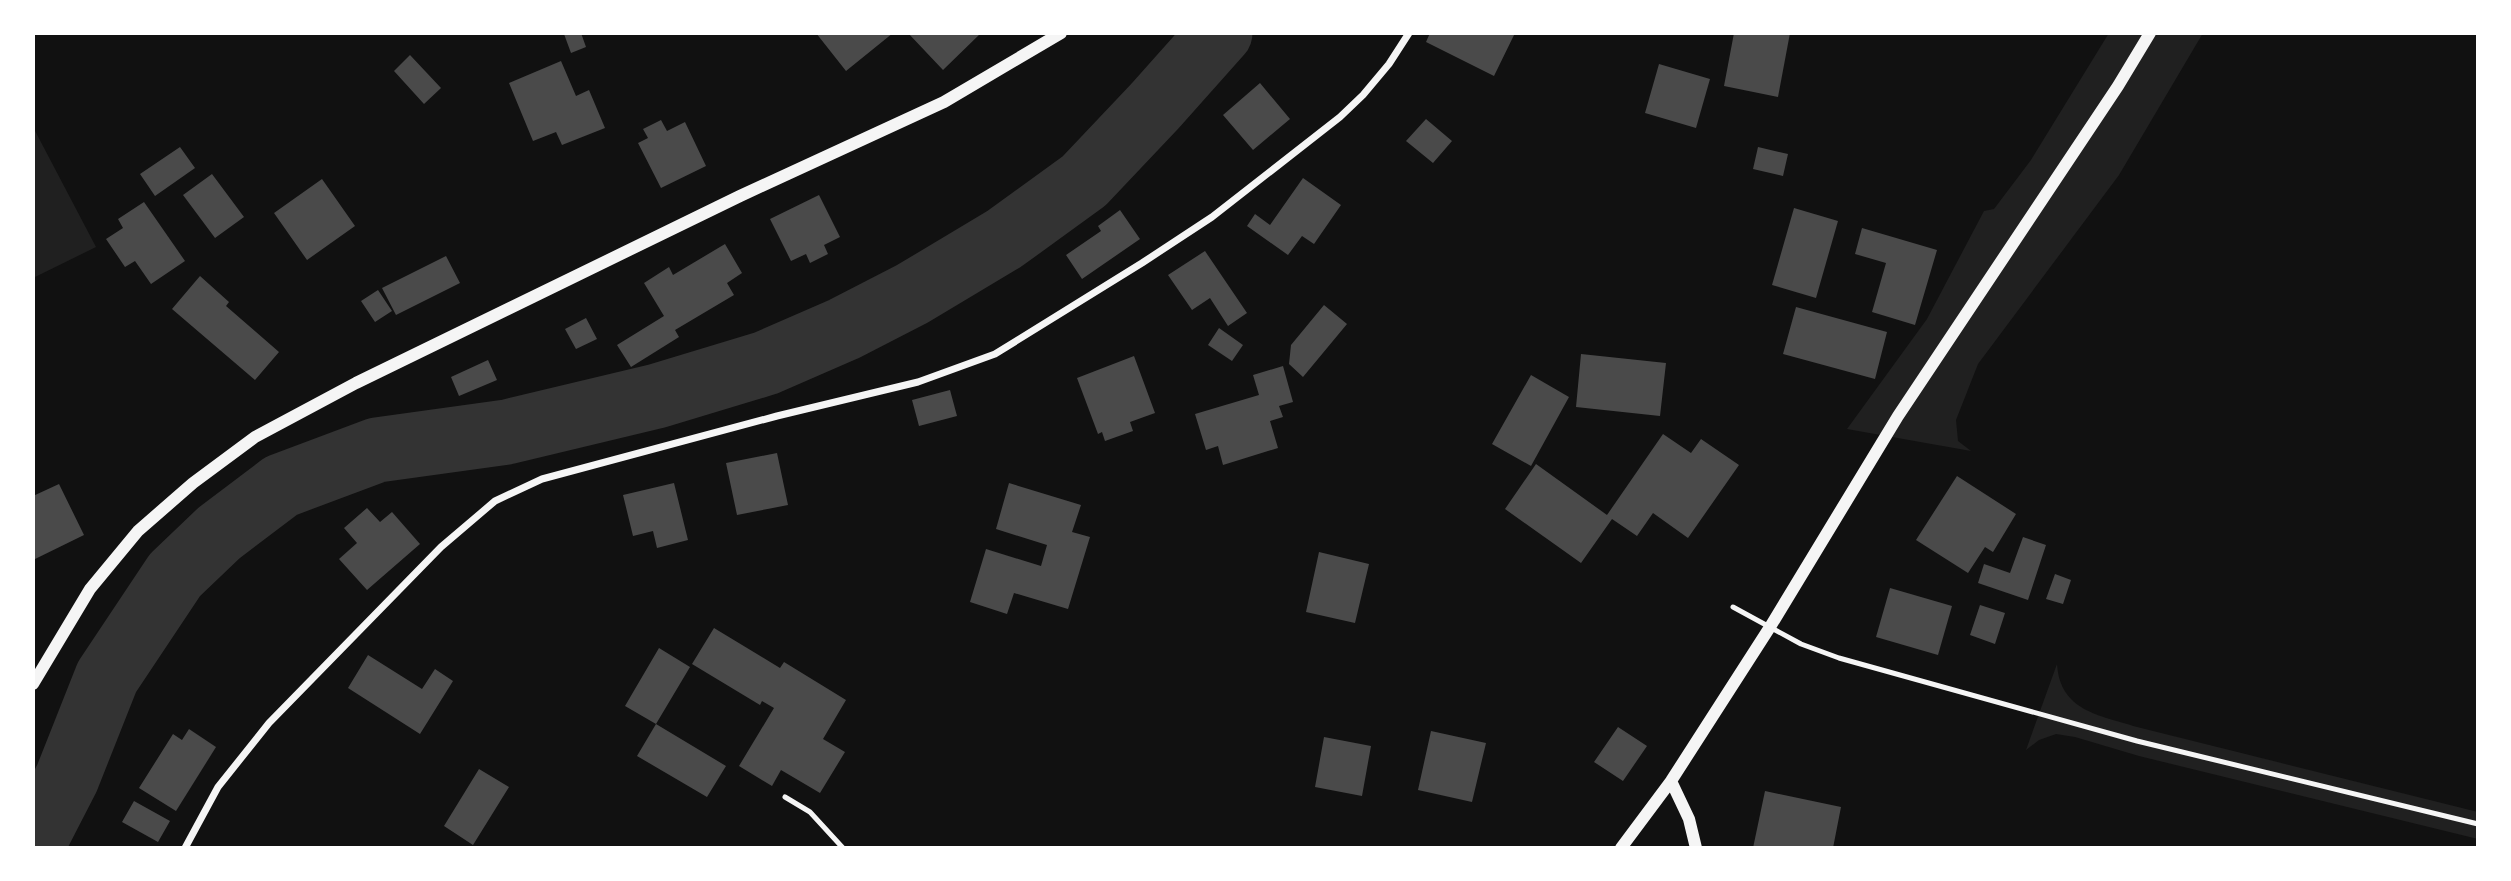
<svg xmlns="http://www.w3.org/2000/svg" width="2511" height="881" viewBox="0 0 2511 881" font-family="'Asap Condensed',sans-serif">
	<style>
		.green { fill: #202020 }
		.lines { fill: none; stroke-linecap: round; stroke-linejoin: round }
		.river { stroke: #333; stroke-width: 65 }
		.building { fill: #4a4a4a }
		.service { stroke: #f5f5f5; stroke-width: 5 }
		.minor { stroke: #f5f5f5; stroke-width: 7 }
		.tertiary { stroke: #f5f5f5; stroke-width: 12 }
	</style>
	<rect width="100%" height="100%" fill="#111"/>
	<path class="green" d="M2109,33H2203L2119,175L1978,364L1956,420L1958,441L1971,451L1847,429L1927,319L1984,211L1994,209L2031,160Z
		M33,127L96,247L33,278Z
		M2057,664C2060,711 2099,715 2137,727L2478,812V839L2139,756L2075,737L2056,734L2039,740L2026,750Z"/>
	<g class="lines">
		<path class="river" d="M33,844L67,778L107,677L175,575L219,533L281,486L377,450L507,432L657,396L766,363L844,329L912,294L1004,239L1084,181L1155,106L1220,33"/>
	</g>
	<path class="building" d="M581,33L586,47L571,53L564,34Z
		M816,33H893L846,71Z
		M908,33H981L943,70Z
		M1430,33H1515L1494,76L1426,42Z
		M1734,33H1790L1778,97L1724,86Z
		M410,55L441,88L424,104L394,71Z
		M561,61L576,96L589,90L605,128L562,145L556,132L533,141L509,83Z
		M1659,64L1710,79L1696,128L1645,113Z
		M1260,83L1290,119L1253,150L1223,115Z
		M1426,119L1452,141L1433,163L1406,141Z
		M661,120L667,131L685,122L706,166L661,188L638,143L648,138L643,129Z
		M180,147L195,168L155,196L140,174Z
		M1758,147L1788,154L1783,176L1753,169Z
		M212,174L244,217L215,238L183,195Z
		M1303,178L1341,205L1314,244L1302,236L1288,255L1247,226L1255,214L1270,225Z
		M322,179L355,226L307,260L274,213Z
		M819,195L840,237L824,245L828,254L810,263L806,254L791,261L770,219Z
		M144,202L185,261L151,284L135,261L125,267L106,239L123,228L118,219Z
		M1794,208L1838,221L1816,298L1772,285Z
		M1120,210L1140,239L1082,279L1066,255L1101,231L1098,226Z
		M1862,228L1937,250L1915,325L1872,312L1886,263L1855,254Z
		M725,244L742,273L727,283L734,295L675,330L679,337L631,367L617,345L664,316L644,283L669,267L673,275Z
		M1205,251L1247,313L1228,326L1210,298L1192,310L1168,275Z
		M446,256L460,283L396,315L382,288Z
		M200,276L229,302L226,306L279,352L255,380L172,309Z
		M378,290L392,311L375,322L361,301Z
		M1324,305L1347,324L1303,377L1289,364L1291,345Z
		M1796,307L1887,332L1875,379L1783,354Z
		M586,318L597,339L576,349L565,329Z
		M1219,328L1243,345L1232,361L1208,345Z
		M1581,354L1666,363L1660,416L1576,407Z
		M1134,356L1155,413L1130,422L1133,431L1105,441L1102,432L1098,434L1077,378Z
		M488,360L497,380L459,396L451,377Z
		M1283,366L1293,402L1279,406L1283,417L1270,421L1278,448L1223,465L1218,446L1206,450L1195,414L1259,395L1253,375Z
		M1531,375L1569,397L1531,466L1492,444Z
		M950,390L957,416L919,426L912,400Z
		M1663,434L1691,453L1701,439L1739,465L1688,538L1653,513L1637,536L1612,519L1581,563L1505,509L1536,464L1607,515Z
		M777,453L788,505L737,515L726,463Z
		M1957,476L2016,514L1993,552L1985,547L1968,573L1916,540Z
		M674,483L688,540L657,548L653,531L633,536L623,495Z
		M1009,483L1081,505L1072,532L1090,537L1068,609L1014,593L1007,614L970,602L986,549L1041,566L1047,545L996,529Z
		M59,484L84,535L33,560V496Z
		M367,508L380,522L392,512L420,544L367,590L339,559L357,543L344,528Z
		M2023,537L2046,545L2028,600L1978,583L1984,564L2010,573Z
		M1319,552L1369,564L1355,623L1306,612Z
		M2055,574L2071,580L2063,604L2046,599Z
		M1890,588L1952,606L1938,655L1876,637Z
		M1980,605L2005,613L1995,644L1970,635Z
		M714,628L780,668L784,662L846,700L823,739L845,752L820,793L781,770L772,786L739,766L774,708L762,701L760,705L692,664Z
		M659,648L690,667L656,724L625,706Z
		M368,655L422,689L435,669L453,681L420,734L348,688Z
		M656,724L726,766L707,797L637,756Z
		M1618,727L1647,746L1623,781L1594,762Z
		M189,729L216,747L176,811L139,788L173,734L182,740Z
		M1431,731L1486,743L1472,802L1418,790Z
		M1324,737L1371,746L1362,796L1315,787Z
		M479,769L509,787L473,845L444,826Z
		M1765,791L1841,807L1833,848H1753Z
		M134,801L170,821L158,842L122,822Z"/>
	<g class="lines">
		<path class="service" d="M1733,607L1801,644L1839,658L2137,741L2478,824
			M785,797L810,812L843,848"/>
		<path class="minor" d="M185,848L218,787L269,723L441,547L495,501L542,479L777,416L918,382L995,354L1142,263L1212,217L1340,117L1363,95L1389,64L1409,33"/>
		<path class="tertiary" d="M33,684L90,589L138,531L193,483L255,437L356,383L740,196L944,102L1061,33
			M1671,781L1689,819L1696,848
			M1621,848L1671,781L1770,627L1898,416L2118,86L2150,33"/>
	</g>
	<rect width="2511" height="881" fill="none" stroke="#ffffff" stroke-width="70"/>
</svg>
